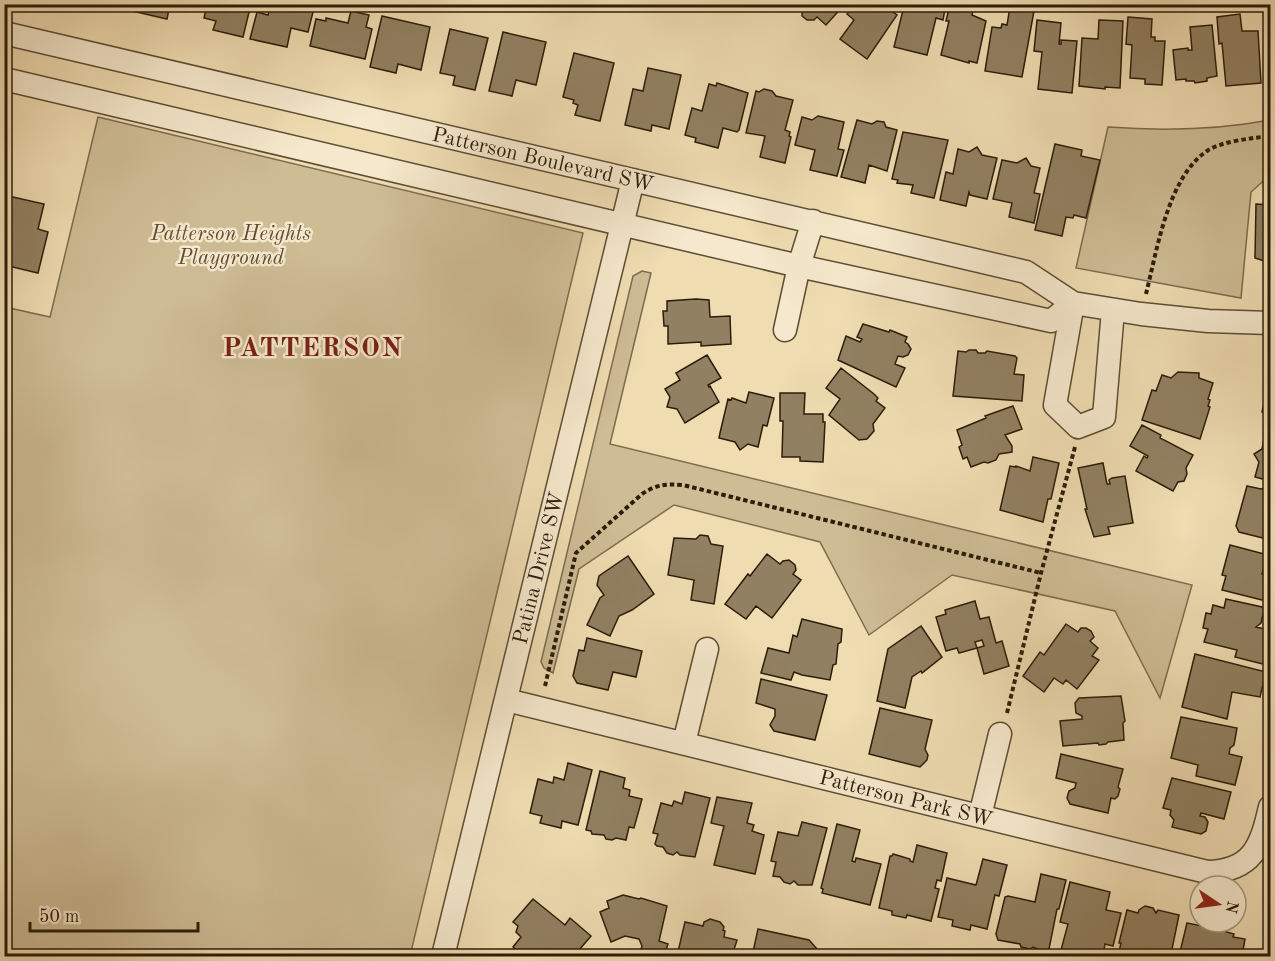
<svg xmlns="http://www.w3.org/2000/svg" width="1275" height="961" viewBox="0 0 1275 961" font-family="'Old Standard TT',serif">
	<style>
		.green { fill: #cebc95; stroke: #7c6c50; stroke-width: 1.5 }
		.building { fill: #918061; stroke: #2b1d0a; stroke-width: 1.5 }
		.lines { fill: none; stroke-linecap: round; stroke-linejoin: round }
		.minor-casing { stroke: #5c4d34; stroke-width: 25 }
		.path { stroke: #2b1d0a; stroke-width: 4; stroke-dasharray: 4.5 3; stroke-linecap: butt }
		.minor { stroke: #f5e8cc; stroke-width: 22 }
		.labels { text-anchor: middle; stroke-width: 5; stroke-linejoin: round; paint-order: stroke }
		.street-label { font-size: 21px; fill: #2b1d0a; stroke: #f5e8cc }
		.park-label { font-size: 21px; font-style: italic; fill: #5c4d34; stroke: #f5e8cc }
		.district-label { font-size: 27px; font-weight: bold; letter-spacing: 1.5px; fill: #7a1f14; stroke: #f5e8cc }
	</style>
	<rect width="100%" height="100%" fill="#efdcb1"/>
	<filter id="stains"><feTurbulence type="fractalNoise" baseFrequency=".00333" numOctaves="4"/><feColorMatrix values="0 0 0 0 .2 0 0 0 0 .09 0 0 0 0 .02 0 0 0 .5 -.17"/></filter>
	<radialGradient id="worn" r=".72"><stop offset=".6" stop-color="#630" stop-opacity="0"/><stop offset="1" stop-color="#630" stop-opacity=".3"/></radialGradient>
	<path class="green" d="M98,117L583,233L410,956H5V307L50,317Z
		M1270,120V175L1251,192L1241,298L1076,268L1108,127C1163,131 1217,130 1270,120Z
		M642,271L651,273L610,444L1192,585L1160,698L1115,611L952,575L869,635L820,542L674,505L579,569L553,673L544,668L541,662L633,276Z"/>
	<path class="building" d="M133,4H170L167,19L132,11Z
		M207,4H251L243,37L213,30L216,21L204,18Z
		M271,4H315L308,32L291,28L287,47L250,39L257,12L268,15Z
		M803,4H845L826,25L817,17L814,20H807L802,16V10L805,6Z
		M856,4H883L881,7L883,9L885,6L897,15L867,59L840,39L854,20L847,14L854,6L859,10L861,8Z
		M921,4H946L943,20L936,18L927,55L894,47L904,6L920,9Z
		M950,4H974L972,15L986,21L977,63L969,61V63L941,55L949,21H946Z
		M1010,7L1034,11L1022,77L985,71L992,27L1001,28L1002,24L1007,25Z
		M351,11L369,15L366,27L372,29L365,59L310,46L316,19L326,21V18L348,23Z
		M1240,14L1242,31H1258L1261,83L1226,86L1222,43L1219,44L1217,17Z
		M382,16L430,27L421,70L398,64L396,73L370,67Z
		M1128,17L1152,19L1151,37H1155V41H1165L1162,85L1145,84V79L1130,78L1132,45L1126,44Z
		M1037,20L1061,23L1059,44H1061V40L1077,41L1072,93L1038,89L1042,52L1034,51Z
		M1099,20L1123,21L1120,88L1105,87V89L1079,86L1082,38L1098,39Z
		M1212,25L1217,76L1207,78V81L1195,83L1194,81H1186V79L1176,80L1173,50L1188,48V50H1192L1190,27Z
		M450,29L488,38L475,90L453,85L455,76L440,73Z
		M503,32L546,42L536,85L516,80L512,96L489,91Z
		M574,53L614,63L600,121L575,115L578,105L573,103L574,100L563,97Z
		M648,68L681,75L669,129L652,125L651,131L625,125L633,89L643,91Z
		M717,83L748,93L739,130L737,132L723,128L718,148L695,142L696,138L685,135L692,108L702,111L709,84L716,86Z
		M764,89L772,91L776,96L793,100L785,130L790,132L789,136L791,137L785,163L760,157L765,136L746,133L756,91L759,92Z
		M818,116L844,122L838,149L844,150L837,176L810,170L815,150L795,145L802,117L812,120Z
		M857,120L872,124L877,121L884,122L886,127L897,130L887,171L869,165L865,183L841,177Z
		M903,132L948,140L934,198L911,193L913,185L897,183L898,180L892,179Z
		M1055,144L1082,150L1081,156L1100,160L1086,218L1074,215L1073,218L1066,217L1062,236L1035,230Z
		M977,147L982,155L997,158L987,199L970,195L969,192L966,206L940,200L946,172L953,174L958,149L969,152Z
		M1026,158L1031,166L1040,168L1034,193L1040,194L1034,223L1009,217L1012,203L993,199L1002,160L1017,163Z
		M4,195L44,204L38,229L48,232L38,273L4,265Z
		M1256,204L1270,205V263L1255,258Z
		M696,299L709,300L710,317L730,316L731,344L701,346V342L668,344V326H664L663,311H667V301Z
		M863,324L889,332L890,330L907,337L905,342L908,344L911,349L908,355L903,357L898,356L895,364L905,368L896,387L838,360L846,336L860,342L862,339L857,337Z
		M969,350H976L978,353H985L987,351L1015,356L1017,358L1014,374L1024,375L1022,401L953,396L958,351L966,352Z
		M707,355L721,378L708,385L709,387L710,386L719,402L685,423L677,409L667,407L670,397L665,389L680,380L676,373Z
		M841,368L874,394L878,398L876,401L885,408L873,424L874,431L867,439L859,440L829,415L840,399L826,388Z
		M1178,372L1199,373V378L1213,383L1208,399L1210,400L1208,406L1210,407L1200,439L1142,420L1152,390L1156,391L1162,375L1171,378Z
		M1270,377V414L1262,412Z
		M749,392L774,398L767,426L763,425L758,447L748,444L740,450L735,442L719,438L720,433L728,399L731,400L732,398L746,403Z
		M780,393H805L804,414H823V422H825L823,462L800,461V457H782L783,421H780Z
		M1013,406L1022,429L1005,435L1012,446V452L999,454L996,460L988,463L984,462L971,467L967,457L963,459L959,447L962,445L957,430L986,418L985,416Z
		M1142,425L1161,435L1160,438L1193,455L1186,468L1187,474L1184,481L1178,482L1173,491L1136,471L1144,456L1147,458L1148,456L1130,446Z
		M1264,439L1270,440V481L1255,477L1259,462L1254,454L1262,449Z
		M1033,457L1059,463L1051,499H1048L1043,522L1000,510L1010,466L1016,467V466L1030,471Z
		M1103,463L1107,484H1110L1109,480L1112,478L1125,476L1133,523L1108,527L1110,534L1094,537L1085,509H1087L1078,468Z
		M1247,486L1261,489L1264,488L1270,489V543L1266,542L1267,539L1239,532L1236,526Z
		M700,535L708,536L711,544L723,546L714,604L691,600L694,580L668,575L674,538L696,539Z
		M1230,545L1268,555L1262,574L1270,577V602L1222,590L1226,576L1222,575Z
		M767,554L780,564L783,561L789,560L795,565L796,570L793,574L801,580L772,618L756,606L746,619L725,604L748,574L750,576Z
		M628,556L654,594L632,610L619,616L610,636L587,625L600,598L604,595L597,585L599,576Z
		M1226,599L1262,607L1264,610L1261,623L1256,627L1270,630V651L1267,665L1235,657L1237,650L1204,642L1208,629L1203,628L1206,613L1211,614L1213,605L1224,608Z
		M975,601L980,619L989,617L996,643L1002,641L1009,666L984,674L977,648L984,646L982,640L975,642L977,648L959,653L957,648L946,651L936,617L946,614L945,610Z
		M802,619L842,629L841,642L838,644L836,664L833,665L830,680L802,675L794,672L791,680L761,673L768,648L789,653L793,635L797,637Z
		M1066,624L1078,632L1081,628H1086L1091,631L1094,637L1090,641L1098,648L1092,656L1099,660L1077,689L1066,680L1063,684L1054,678L1044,692L1023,676L1040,652L1044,655Z
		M921,626L942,657L922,673L921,671L912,677L905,708L877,701L888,649Z
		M587,638L642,651L636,677L613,672L608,690L577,683L573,676L579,650L584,651Z
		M1195,654L1266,672L1260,697L1232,692L1227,719L1182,707Z
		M761,679L827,695L815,740L774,731L770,725L775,716V709L756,703Z
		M1121,696L1125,721L1123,723L1124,740L1108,742L1106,744L1099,745L1098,743L1063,746L1060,721L1082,719V716L1076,713L1075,703L1079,698Z
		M880,708L932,720L925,749L928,755L927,760L920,767L869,754Z
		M1181,717L1237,728L1234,745L1230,748L1229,754L1242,757L1235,785L1196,776L1198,765L1171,758Z
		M1061,754L1123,769L1118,787L1120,789L1118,796L1115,799L1111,798L1108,813L1070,804L1067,798L1069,791L1075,788L1076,783L1056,778Z
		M568,763L592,770L578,825L562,821L561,828L540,823L542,816L530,813L538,779L553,783L554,777L564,780Z
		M600,771L625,778L623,788L630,790L629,796L642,799L634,828L629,827L626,840L616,838L612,840L606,839L604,835L592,834L591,831L586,830Z
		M1172,778L1231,792L1224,819L1201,813L1200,816L1205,817L1208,822L1206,831L1201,834L1172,827L1174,820L1170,815L1171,810L1163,808Z
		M685,792L710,798L695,857L680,855L677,852L673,855L667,853L663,847L657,846L655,844L658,834L653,833L661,803L672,806L674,801L682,804Z
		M717,797L752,803L747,823L754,825L752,831L764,835L755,874L714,865L724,826L711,823Z
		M802,822L827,828L812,885H798L794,881L790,884L784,882L780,877L773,876L776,862L771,861L778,832L798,836Z
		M837,824L860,830L852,861L855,862L856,858L881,864L870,905L822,893L823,889L821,888Z
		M917,845L947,853L941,881L937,880L935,888L939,889L931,921L907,915L906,918L892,915V911L879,908L890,856H892L893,854L910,859V861L913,862Z
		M983,859L1007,865L999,896L995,895L987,929L971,925L970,930L952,926L953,920L938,917L947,878L976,885Z
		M1041,874L1066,880L1059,909H1057L1049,949L1045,952L1033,947L1030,949L1021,947L1020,944L998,940L996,934L1005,897L1008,896L1035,902Z
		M1070,882L1110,892L1106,910L1121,913L1113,946L1105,944L1103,956H1077L1075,953L1061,950L1068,924L1060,922Z
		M623,895L639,899L641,898L667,906L659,941L668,944L664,956H639L642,946L639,939L625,936L611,942L600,912L609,908L607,901Z
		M533,899L565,925L570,918L591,936L574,956H524L513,947L521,937L516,932L518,926L513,922Z
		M1145,906L1153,908L1156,913L1158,910L1179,915L1171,954L1159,951L1158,956H1118L1121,943H1119L1127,910L1138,913L1139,910Z
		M710,919L720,922L724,927L723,930L725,931L724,937L737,940L732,956H673V955L677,956L685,922L703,926L704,922Z
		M1187,923L1202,926L1203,923L1217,927L1216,929L1234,934L1233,937L1245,939L1242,956H1179Z
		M758,929L809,940L817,949L809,956H742L743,950L753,952Z"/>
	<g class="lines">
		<g class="minor-casing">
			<path id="minor" d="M4,33L1026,272L1073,303L1141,314L1208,321L1270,323
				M4,79L799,266L1051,321L1073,303
				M1073,303L1055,405L1078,427L1104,417L1113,310
				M785,330L799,266L813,221
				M506,700L1207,872C1253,871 1261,846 1270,807
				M684,743L707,649
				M980,816L1000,734
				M443,956L633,180"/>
		</g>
		<path class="path" d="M1146,294C1157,250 1168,177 1207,151C1221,141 1254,138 1270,136
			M545,686L576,553L642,494C657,484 666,484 683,485L1041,573
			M1007,713L1041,573L1075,447"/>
		<use href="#minor" class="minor"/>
	</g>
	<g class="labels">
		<g class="street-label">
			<text transform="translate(543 159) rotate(13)" y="7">Patterson Boulevard SW</text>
			<text transform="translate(538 568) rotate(-76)" y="7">Patina Drive SW</text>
			<text transform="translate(906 798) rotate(14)" y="7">Patterson Park SW</text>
		</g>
		<g class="park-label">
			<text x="231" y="240">Patterson Heights<tspan x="231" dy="24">Playground</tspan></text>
		</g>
		<g class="district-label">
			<text x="313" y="356">PATTERSON</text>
		</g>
	</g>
	<rect width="1275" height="961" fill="none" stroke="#efdcb1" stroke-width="24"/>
	<rect x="6" y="6" width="1263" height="949" fill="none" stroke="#2b1d0a" stroke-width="3"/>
	<rect x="12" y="12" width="1251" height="937" fill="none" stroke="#2b1d0a" stroke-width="1.5"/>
	<g transform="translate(1218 904) rotate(103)"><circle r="28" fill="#f5e8cc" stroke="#a4977e" stroke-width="1.5"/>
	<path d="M0-4.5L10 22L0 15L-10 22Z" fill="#8f2418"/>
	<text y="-9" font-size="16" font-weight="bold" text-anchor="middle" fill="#2b1d0a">N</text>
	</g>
	<path d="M30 922v9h168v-9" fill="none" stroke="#2b1d0a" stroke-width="3"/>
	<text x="39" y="922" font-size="18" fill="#2b1d0a" stroke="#f5e8cc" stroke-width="4.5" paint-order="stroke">50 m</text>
	<rect width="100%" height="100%" filter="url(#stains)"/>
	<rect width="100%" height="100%" fill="url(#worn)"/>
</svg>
